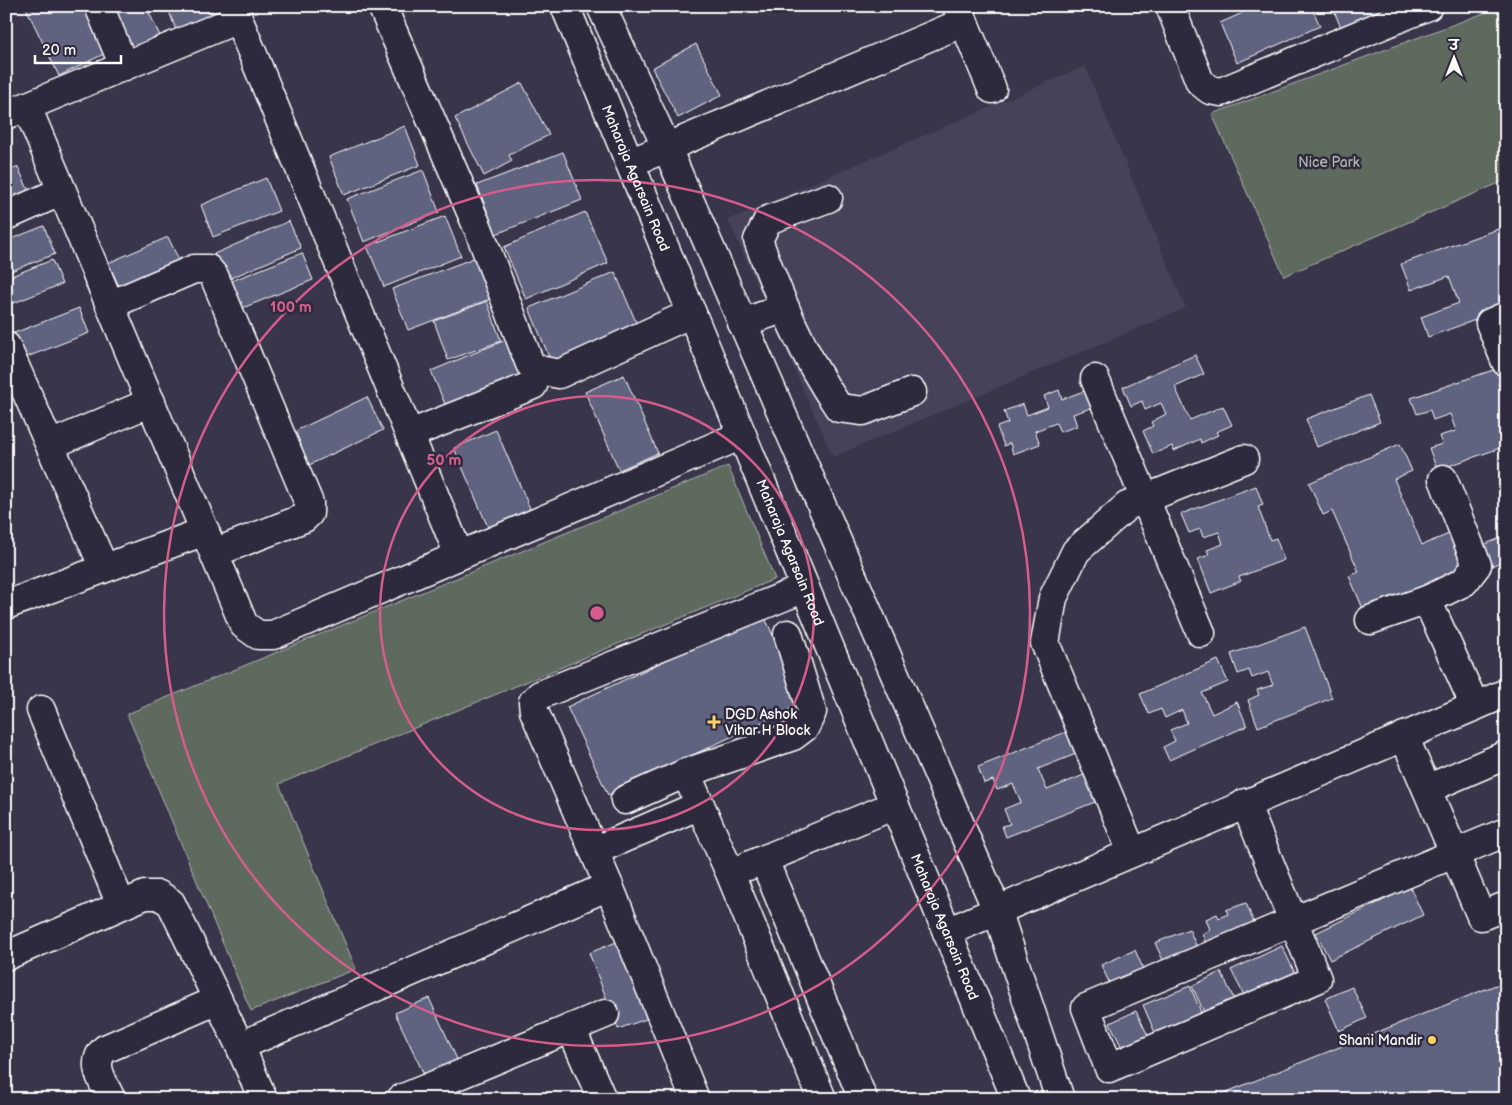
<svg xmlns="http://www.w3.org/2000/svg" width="1512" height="1105" viewBox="0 0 1512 1105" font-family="'Balsamiq Sans','Playpen Sans Deva',sans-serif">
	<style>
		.built { fill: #44435a }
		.green { fill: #5f6a5f; stroke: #afb4af }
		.building { fill: #5f6380; stroke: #fff }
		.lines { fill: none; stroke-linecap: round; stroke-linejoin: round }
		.minor-casing { stroke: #fff; stroke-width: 31 }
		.minor { stroke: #2f2a3d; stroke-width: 28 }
		.ring { fill: none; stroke: #d45d8c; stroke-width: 2.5 }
		.poi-dot { fill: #ffd166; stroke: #2f2a3d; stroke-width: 2 }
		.labels { text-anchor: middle; stroke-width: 5; stroke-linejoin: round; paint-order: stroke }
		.park-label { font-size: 14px; fill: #afb4af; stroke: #2f2a3d }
		.street-label { font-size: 14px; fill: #fff; stroke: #2f2a3d }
		.poi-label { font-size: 14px; fill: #fff; stroke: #2f2a3d; text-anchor: start }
		.centre { fill: #d45d8c; stroke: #2f2a3d; stroke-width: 2.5 }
		.ring-label { font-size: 15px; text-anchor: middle; font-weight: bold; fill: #d45d8c; stroke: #2f2a3d; stroke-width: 5; stroke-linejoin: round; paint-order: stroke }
	</style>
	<rect width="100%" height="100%" fill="#39354a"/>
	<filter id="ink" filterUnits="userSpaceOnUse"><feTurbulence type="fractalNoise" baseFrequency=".02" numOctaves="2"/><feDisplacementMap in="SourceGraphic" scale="10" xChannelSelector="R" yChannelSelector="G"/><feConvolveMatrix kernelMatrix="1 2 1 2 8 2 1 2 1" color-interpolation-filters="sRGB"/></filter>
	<g filter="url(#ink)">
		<path class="built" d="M1085,66L1186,308L833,457L728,220Z"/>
		<path class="green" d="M1503,6H1506V180L1284,276L1212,114Z
			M728,466L775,579L279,784L356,969L251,1011L127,714Z"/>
		<path class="building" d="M25,6H89L110,51L59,76Z
			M100,6H146L160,36L122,54Z
			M167,6H210L213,16L176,30Z
			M1258,6H1311L1320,26L1237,63L1220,23Z
			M1332,6H1379L1381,12L1341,28Z
			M696,44L722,95L678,118L652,68Z
			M522,83L549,135L509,155L512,161L484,176L455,118Z
			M405,126L420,165L344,195L329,157Z
			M563,152L582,200L496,234L477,185Z
			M18,167L31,196L6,207V172Z
			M423,170L439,212L364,242L347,199Z
			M266,178L279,211L213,237L201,205Z
			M585,212L608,263L526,299L504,247Z
			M445,216L461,256L384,287L367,246Z
			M289,221L301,248L226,280L214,254Z
			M44,226L55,254L6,273V241Z
			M1506,226V309L1428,337L1421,317L1459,303L1449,276L1411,290L1401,264Z
			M168,237L184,271L124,297L108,263Z
			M302,253L313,280L240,309L229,282Z
			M474,258L490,299L408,330L392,289Z
			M52,260L62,284L6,306V278Z
			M615,272L641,334L554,369L529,308Z
			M487,301L501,341L448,360L434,321Z
			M79,308L89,333L19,360L9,335Z
			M508,339L527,385L450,416L431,371Z
			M1195,355L1204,374L1175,387L1190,420L1223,406L1232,425L1216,432L1218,435L1201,443L1200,439L1174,451L1172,446L1153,454L1143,431L1153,426L1151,422L1166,414L1161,403L1145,410L1142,401L1131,406L1123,387Z
			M1502,367L1506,381L1498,384L1506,405V446L1437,470L1429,448L1442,444L1439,436L1456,431L1450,414L1433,420L1430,410L1417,414L1411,398Z
			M624,375L658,453L619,470L585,392Z
			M1059,390L1062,399L1084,391L1091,408L1073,414L1077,426L1060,432L1056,423L1035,431L1040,444L1013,454L1010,443L1004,446L997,427L1008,423L1004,411L1023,404L1027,415L1048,407L1044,396Z
			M1369,395L1380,422L1317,447L1306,419Z
			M367,397L383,430L307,466L291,433Z
			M496,430L532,513L490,532L454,448Z
			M1400,444L1412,471L1394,479L1422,545L1454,532L1469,567L1364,611L1349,576L1359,572L1332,511L1323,515L1309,483Z
			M1256,486L1263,505L1258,507L1270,540L1276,538L1284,560L1239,577L1241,581L1211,593L1198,559L1209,555L1207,550L1223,544L1219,532L1203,537L1200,529L1189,533L1181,514Z
			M1506,536V560L1491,566L1483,545Z
			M763,614L805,702L608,795L567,707Z
			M1305,627L1332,698L1258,727L1248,700L1259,695L1257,690L1273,685L1268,672L1252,678L1249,670L1238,674L1231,654Z
			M1218,660L1228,682L1202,693L1212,714L1237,702L1247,726L1169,760L1163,747L1175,741L1170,730L1187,723L1182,710L1165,718L1161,709L1149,714L1140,694Z
			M1066,732L1076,754L1038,769L1047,790L1084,775L1095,802L1006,837L1002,826L1010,824L1004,809L1021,802L1013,784L997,790L993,780L984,783L978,767Z
			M1410,887L1423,915L1330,960L1316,933Z
			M1246,903L1256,928L1207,947L1202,934L1210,930L1206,919L1217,914L1219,918L1228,914L1226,910Z
			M1189,929L1201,957L1168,971L1155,943Z
			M619,941L649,1018L618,1029L589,953Z
			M1282,946L1298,979L1248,1003L1231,970Z
			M1135,950L1148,980L1115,995L1101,965Z
			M1221,972L1238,1007L1208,1021L1192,986Z
			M1506,981V1099H1209Z
			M1190,986L1206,1024L1160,1044L1143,1005Z
			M1352,987L1367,1018L1339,1031L1325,999Z
			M429,998L461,1068L428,1083L395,1013Z
			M1136,1011L1152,1044L1126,1056L1110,1023Z"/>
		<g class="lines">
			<g class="minor-casing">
				<g id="minor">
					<path d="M99,6L124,66"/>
					<path d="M233,6L459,555"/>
					<path d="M382,6L478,228L530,364L539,370L559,374L692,313"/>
					<path id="s1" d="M565,6L1016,1099"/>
					<path d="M601,6L666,146L997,910L1060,1099"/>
					<path d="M957,6L992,89"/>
					<path d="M1170,6L1200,82L1210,90L1221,92L1428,6"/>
					<path d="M27,107L244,625L258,635H273L742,435"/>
					<path d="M6,115L238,19"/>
					<path d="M630,163L964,22"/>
					<path d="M828,198L768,220L758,240C780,299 803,356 839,408L863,411L912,392"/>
					<path d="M6,216L62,191"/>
					<path d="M110,305L194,269H208L214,276L309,503V513L304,518L214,553"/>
					<path d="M1506,316L1490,323L1506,362"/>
					<path d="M742,323L785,308"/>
					<path d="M6,346L104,568"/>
					<path d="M1095,379L1201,633"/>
					<path d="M410,434L533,385L539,370"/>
					<path d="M50,445L151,402"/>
					<path d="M1427,600L1475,706"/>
					<path d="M6,605L205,531"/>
					<path d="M1370,620L1427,600L1464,582L1477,565L1443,479"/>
					<path d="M41,710L121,905"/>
					<path d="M1404,736L1481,916L1506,906"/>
					<path d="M686,773L730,873L822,1099"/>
					<path d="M1427,789L1506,755"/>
					<path d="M625,800L686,773L793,736L805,727L812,712L788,634"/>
					<path d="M1245,803L1317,979L1109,1068L1086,1008C1226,950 1366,892 1506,832"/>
					<path d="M594,851L700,805"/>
					<path d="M1132,852L1045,643L1053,598L1076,551L1127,506L1244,459"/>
					<path d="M764,860L863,1099"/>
					<path d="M748,866L895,805"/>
					<path d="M947,932L1506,693"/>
					<path d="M6,956L145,895H159L171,903L240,1046L263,1099"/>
					<path d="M571,1028L602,1099"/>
					<path d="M240,1046L609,886"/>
					<path d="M111,1099C104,1083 89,1063 105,1049L218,1000"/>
					<path d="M401,1099L605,1014"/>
					<path d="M695,1099L609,886L534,711L533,702L540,695L805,588"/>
				</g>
			</g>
			<use href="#minor" class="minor"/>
		</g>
	</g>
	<g class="ring">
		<circle cx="597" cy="613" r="217"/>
		<circle cx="597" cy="613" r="433"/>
	</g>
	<g class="poi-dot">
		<path d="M711.5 714.5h5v5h5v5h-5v5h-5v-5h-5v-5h5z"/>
		<circle cx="1432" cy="1040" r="5"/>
	</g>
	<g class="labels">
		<g class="park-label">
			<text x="1329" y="167">Nice Park</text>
		</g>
		<g class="street-label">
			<text dy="5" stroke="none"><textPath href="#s1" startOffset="186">Maharaja Agarsain Road</textPath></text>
			<text dy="5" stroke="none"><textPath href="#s1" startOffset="591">Maharaja Agarsain Road</textPath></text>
			<text dy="5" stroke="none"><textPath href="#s1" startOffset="996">Maharaja Agarsain Road</textPath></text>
		</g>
		<g class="poi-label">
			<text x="725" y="719">DGD Ashok<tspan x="725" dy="16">Vihar H Block</tspan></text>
			<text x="1422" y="1045" text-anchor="end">Shani Mandir</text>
		</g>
	</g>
	<circle cx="597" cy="613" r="8" class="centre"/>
	<g class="ring-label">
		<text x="291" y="312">100 m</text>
		<text x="444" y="465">50 m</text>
	</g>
	<rect width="1512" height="1105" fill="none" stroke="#2f2a3d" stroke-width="25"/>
	<rect x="12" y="12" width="1487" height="1080" fill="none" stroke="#fff" stroke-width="2" filter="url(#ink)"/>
	<g transform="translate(1454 58)" stroke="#2f2a3d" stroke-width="4" paint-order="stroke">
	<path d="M0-4L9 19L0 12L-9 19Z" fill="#ffffff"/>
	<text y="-8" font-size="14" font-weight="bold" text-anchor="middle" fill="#ffffff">उ</text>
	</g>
	<path d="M35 55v8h86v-8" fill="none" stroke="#ffffff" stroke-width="2.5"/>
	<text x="42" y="55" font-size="15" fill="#ffffff" stroke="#2f2a3d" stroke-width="4" paint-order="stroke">20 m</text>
</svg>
